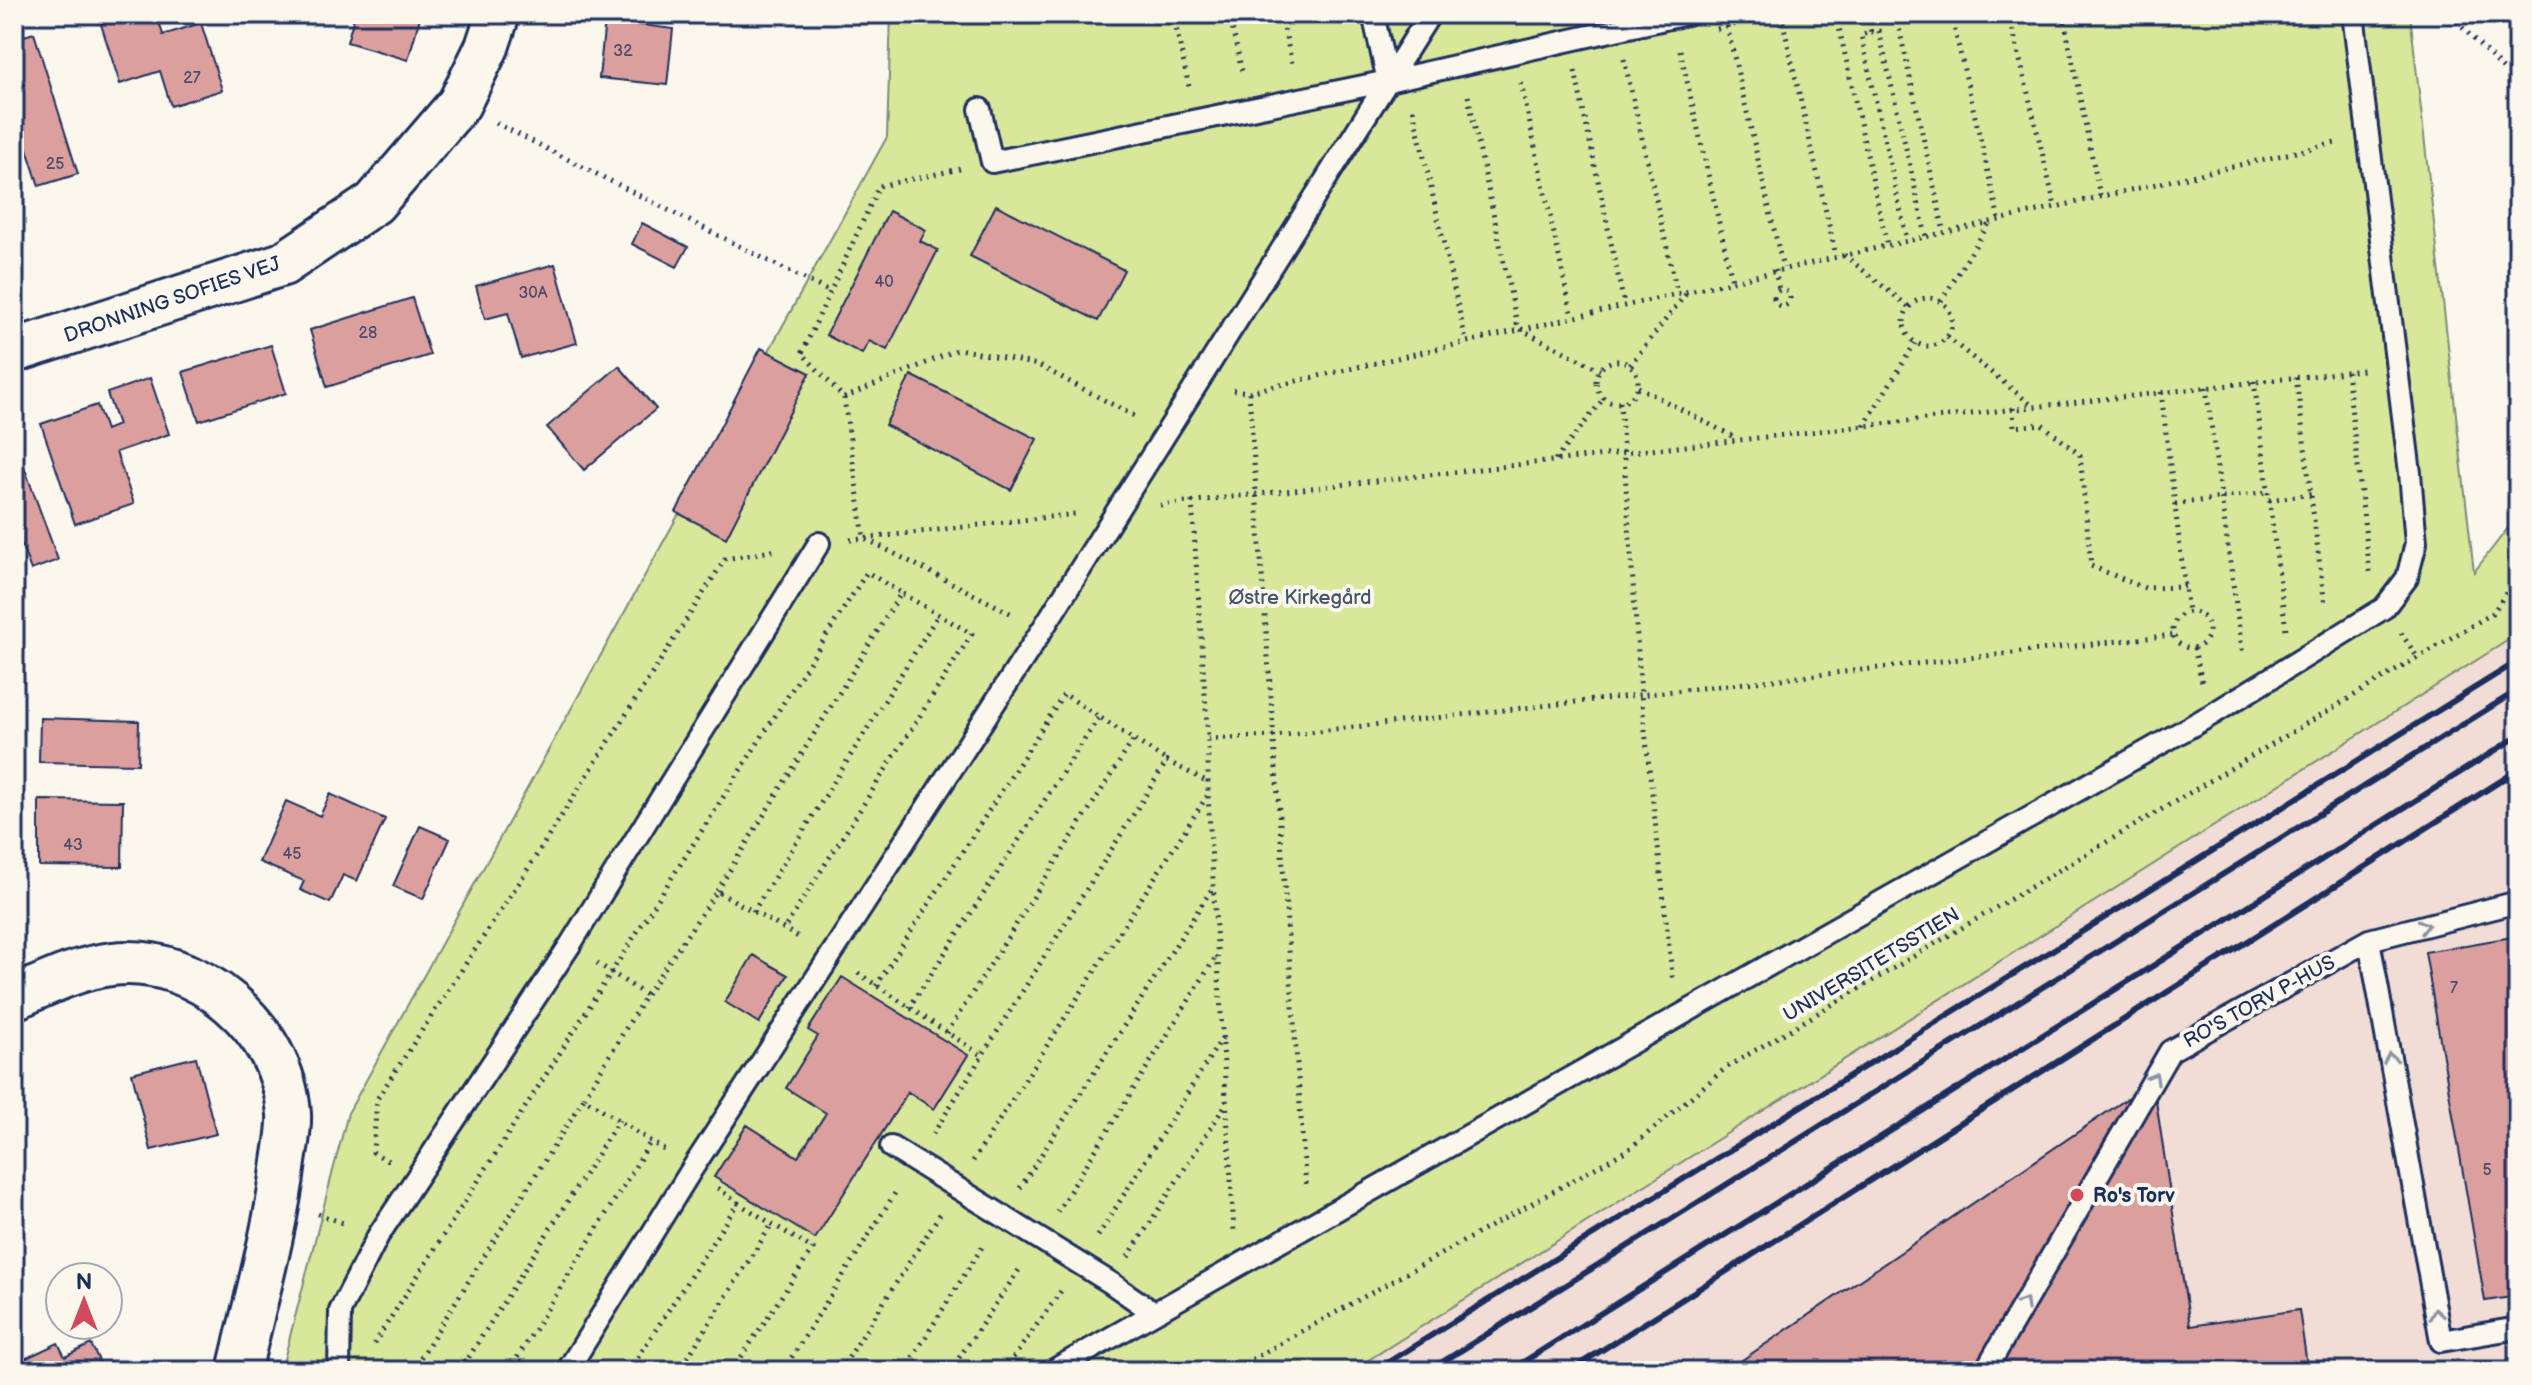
<svg xmlns="http://www.w3.org/2000/svg" width="2532" height="1385" viewBox="0 0 2532 1385" font-family="'Balsamiq Sans',sans-serif">
	<style>
		.built { fill: #f1ddd5 }
		.green { fill: #d9e79a; stroke: #7a8b7c; stroke-width: 2 }
		.building { fill: #dba09e; stroke: #1b2f5e; stroke-width: 2 }
		.lines { fill: none; stroke-linecap: round; stroke-linejoin: round }
		.service-casing { stroke: #1b2f5e; stroke-width: 26 }
		.minor-casing { stroke: #1b2f5e; stroke-width: 48 }
		.path { stroke: #1b2f5e; stroke-width: 5; stroke-dasharray: 2 6; stroke-linecap: butt }
		.service { stroke: #fbf7ec; stroke-width: 20 }
		.minor { stroke: #fbf7ec; stroke-width: 42 }
		.rail { stroke: #1b2f5e; stroke-width: 6 }
		.oneway { stroke: #8b93a5 }
		.poi-dot { fill: #d1495b; stroke: #fbf7ec; stroke-width: 3 }
		.labels { text-anchor: middle; stroke-width: 8; stroke-linejoin: round; paint-order: stroke }
		.number-label { font-size: 16px; fill: #4b4b6e }
		.street-label { font-size: 20px; fill: #1b2f5e; stroke: #fbf7ec }
		.park-label { font-size: 20px; fill: #41546a; stroke: #fbf7ec }
		.poi-label { font-size: 20px; font-weight: bold; fill: #1b2f5e; stroke: #fbf7ec; text-anchor: start }
	</style>
	<rect width="100%" height="100%" fill="#fbf7ec"/>
	<filter id="ink" filterUnits="userSpaceOnUse"><feTurbulence type="fractalNoise" baseFrequency=".0125" numOctaves="2"/><feDisplacementMap in="SourceGraphic" scale="16" xChannelSelector="R" yChannelSelector="G"/><feConvolveMatrix kernelMatrix="1 2 1 2 8 2 1 2 1" color-interpolation-filters="sRGB"/></filter>
	<g filter="url(#ink)">
		<path class="built" d="M2518,634V1371H1351Z"/>
		<path class="green" d="M891,14H2410L2474,572L2518,515V634L1351,1371H281L348,1113L887,137Z"/>
		<path class="building" d="M112,14H157L163,35L201,23L222,90L171,106L160,71L120,84L99,18Z
			M355,14H421L408,60L347,42Z
			M605,20L673,29L667,85L599,78Z
			M34,33L78,174L39,186L27,149L14,153V39Z
			M996,205L1124,270L1098,321L970,256Z
			M889,211L926,230L920,241L938,250L887,350L869,341L862,354L826,335Z
			M642,223L688,247L677,267L632,244Z
			M555,264L577,343L521,358L508,313L485,319L476,286Z
			M412,298L430,355L327,387L310,330Z
			M271,345L286,393L199,421L183,372Z
			M761,348L810,373L726,538L676,512Z
			M619,366L656,409L584,470L547,427Z
			M911,375L1037,439L1011,490L885,425Z
			M150,378L169,434L116,452L134,504L75,524L41,424L97,405L106,430L118,425L107,393Z
			M14,439L58,560L31,570L14,525Z
			M40,718L139,721L138,764L39,762Z
			M330,794L385,819L357,881L343,875L330,903L300,890L304,881L259,862L286,801L320,816Z
			M39,800L123,801L122,867L39,866Z
			M420,826L450,839L423,899L393,886Z
			M2518,936V1296L2485,1301L2425,952Z
			M753,955L788,975L759,1023L725,1002Z
			M842,977L968,1055L934,1109L908,1092L815,1239L714,1177L747,1125L798,1157L826,1113L786,1088L818,1036L808,1030Z
			M196,1057L216,1134L151,1150L132,1073Z
			M2153,1081L2190,1326L2299,1310L2308,1371H1726Z
			M58,1343L65,1357L91,1344L104,1371H14V1364Z"/>
		<g class="lines">
			<g class="service-casing">
				<path id="service" d="M1373,14L1388,81
					M980,109L992,162L1388,81L1687,14
					M2369,940L2441,1341L2518,1328
					M891,1147L1111,1283L1154,1313
					M339,1371L340,1311L378,1236L570,945L819,543
					M567,1371L692,1169L1042,630L1430,14
					M1052,1371L2211,715L2384,608L2407,578L2416,543L2410,473L2353,14
					M1985,1371L2170,1051L2369,940L2518,902"/>
			</g>
			<g class="minor-casing">
				<path id="minor" d="M14,351L283,264L374,203L459,104L487,47L498,14
					M14,998C46,984 77,968 112,964C198,954 283,1028 289,1114C290,1129 286,1147 284,1162C275,1233 255,1302 239,1371"/>
			</g>
			<path class="path" d="M1173,14L1189,87
				M1229,14L1243,76
				M1281,14L1293,68
				M1781,14L1836,256
				M1836,14L1887,245
				M1866,14L1871,32L1861,35L1907,240
				M1896,14L1944,232
				M1951,14L1999,219
				M2009,14L2055,206
				M2063,14L2100,196
				M2455,14L2456,21L2512,78
				M1727,26L1783,268
				M1717,29L1778,14
				M1871,32L1879,31L1926,236
				M1680,50L1732,280
				M1624,59L1677,292
				M1575,71L1624,304
				M1521,83L1572,316
				M1468,96L1518,328L1600,370
				M1413,109L1466,341
				M496,123L828,291
				M960,169L879,186L802,353L844,398L864,538L1014,615
				M1844,255L1909,307
				M1775,270L1779,290
				M1774 298a8 8 0 1 1 16 0a8 8 0 1 1-16 0Z
				M1904 322a24 24 0 1 1 48 0a24 24 0 1 1-48 0Z
				M1941,301L1990,222
				M1947,337L2033,406
				M1596 382a21 21 0 1 1 42 0a21 21 0 1 1-42 0Z
				M1630,365L1689,290
				M2347,371L2370,573
				M2296,377L2325,606
				M2254,381L2286,630
				M1638,387L1736,438
				M2206,387L2243,656
				M1233,390L1249,392L2335,143
				M1249,392L1306,1189
				M2161,392L2188,612
				M844,398L959,349L1038,365L1138,418
				M1620,402L1641,694L1673,983
				M2013,408L2014,427L2042,424L2080,455L2091,566L2145,588L2185,587
				M1864,426L1915,343
				M1555,460L1604,398
				M2269,500L2311,494
				M1192,501L1208,739V795L1234,1231
				M2175,504L2268,492
				M1160,505L2363,370
				M850,540L1075,514
				M2173 630a18 18 0 1 1 36 0a18 18 0 1 1-36 0Z
				M2401,633L2418,658
				M2194,648L2202,682
				M1208,739L1274,736L2173,635
				M717,891L901,593L972,634L784,929
				M753,912L938,615
				M597,963L646,995
				M858,973L984,1057
				M876,986L1064,694L1167,761
				M909,1008L1099,717
				M947,1033L1134,739
				M933,1134L1167,761L1208,782
				M664,1150L584,1098L646,995L717,891L802,939
				M388,1161L373,1152L377,1099L522,878L725,559L777,550
				M973,1161L1207,796
				M718,1188L738,1203
				M1020,1188L1213,887
				M1057,1212L1217,955
				M318,1214L346,1224
				M1098,1236L1222,1038
				M1128,1257L1226,1104
				M374,1344L867,572L901,593
				M412,1371L584,1098
				M460,1371L619,1120
				M509,1371L651,1141
				M629,1371L738,1203L813,1249L732,1371
				M679,1371L772,1224
				M783,1371L897,1190
				M840,1371L940,1214
				M904,1371L984,1244
				M950,1371L1021,1267
				M1004,1371L1061,1291
				M1231,1371L1629,1149L1727,1067L2493,613L2518,574"/>
			<use href="#service" class="service"/>
			<use href="#minor" class="minor"/>
			<path class="rail" d="M1374,1371L2518,661
				M1428,1371L2518,690
				M1509,1371L2518,736
				M1569,1371L2518,770"/>
		</g>
		<defs><path id="oneway-chevron" d="M-2-3.5L2.5 0L-2 3.5" fill="none" stroke-width="1.6" stroke-linecap="round" stroke-linejoin="round" transform="scale(2)"/></defs>
		<g class="oneway">
			<use href="#oneway-chevron" transform="translate(2424 926) rotate(-14)"/>
			<use href="#oneway-chevron" transform="translate(2390 1058) rotate(-100)"/>
			<use href="#oneway-chevron" transform="translate(2154 1078) rotate(-60)"/>
			<use href="#oneway-chevron" transform="translate(2024 1303) rotate(-60)"/>
			<use href="#oneway-chevron" transform="translate(2436 1314) rotate(-100)"/>
		</g>
	</g>
	<circle class="poi-dot" cx="2077" cy="1195" r="8"/>
	<g class="labels">
		<g class="number-label">
			<text x="623" y="56">32</text>
			<text x="192" y="83">27</text>
			<text x="55" y="169">25</text>
			<text x="884" y="287">40</text>
			<text x="533" y="298">30A</text>
			<text x="368" y="338">28</text>
			<text x="73" y="850">43</text>
			<text x="292" y="859">45</text>
			<text x="2454" y="993">7</text>
			<text x="2487" y="1175">5</text>
		</g>
		<g class="street-label">
			<text transform="translate(172 299) rotate(-19)" y="7">DRONNING SOFIES VEJ</text>
			<text transform="translate(1871 964) rotate(-31)" y="7">UNIVERSITETSSTIEN</text>
			<text transform="translate(2259 1001) rotate(-29)" y="7">RO'S TORV P-HUS</text>
		</g>
		<g class="park-label">
			<text x="1300" y="604">Østre Kirkegård</text>
		</g>
		<g class="poi-label">
			<text x="2093" y="1202">Ro's Torv</text>
		</g>
	</g>
	<rect width="2532" height="1385" fill="none" stroke="#fbf7ec" stroke-width="48"/>
	<rect x="24" y="24" width="2484" height="1337" fill="none" stroke="#1b2f5e" stroke-width="3" filter="url(#ink)"/>
	<g transform="translate(84 1301)"><circle r="38" fill="#fbf7ec" stroke="#a1a7b3" stroke-width="2"/>
	<path d="M0-6L14 30L0 20L-14 30Z" fill="#d1495b"/>
	<text y="-12" font-size="22" font-weight="bold" text-anchor="middle" fill="#1b2f5e">N</text>
	</g>
</svg>
